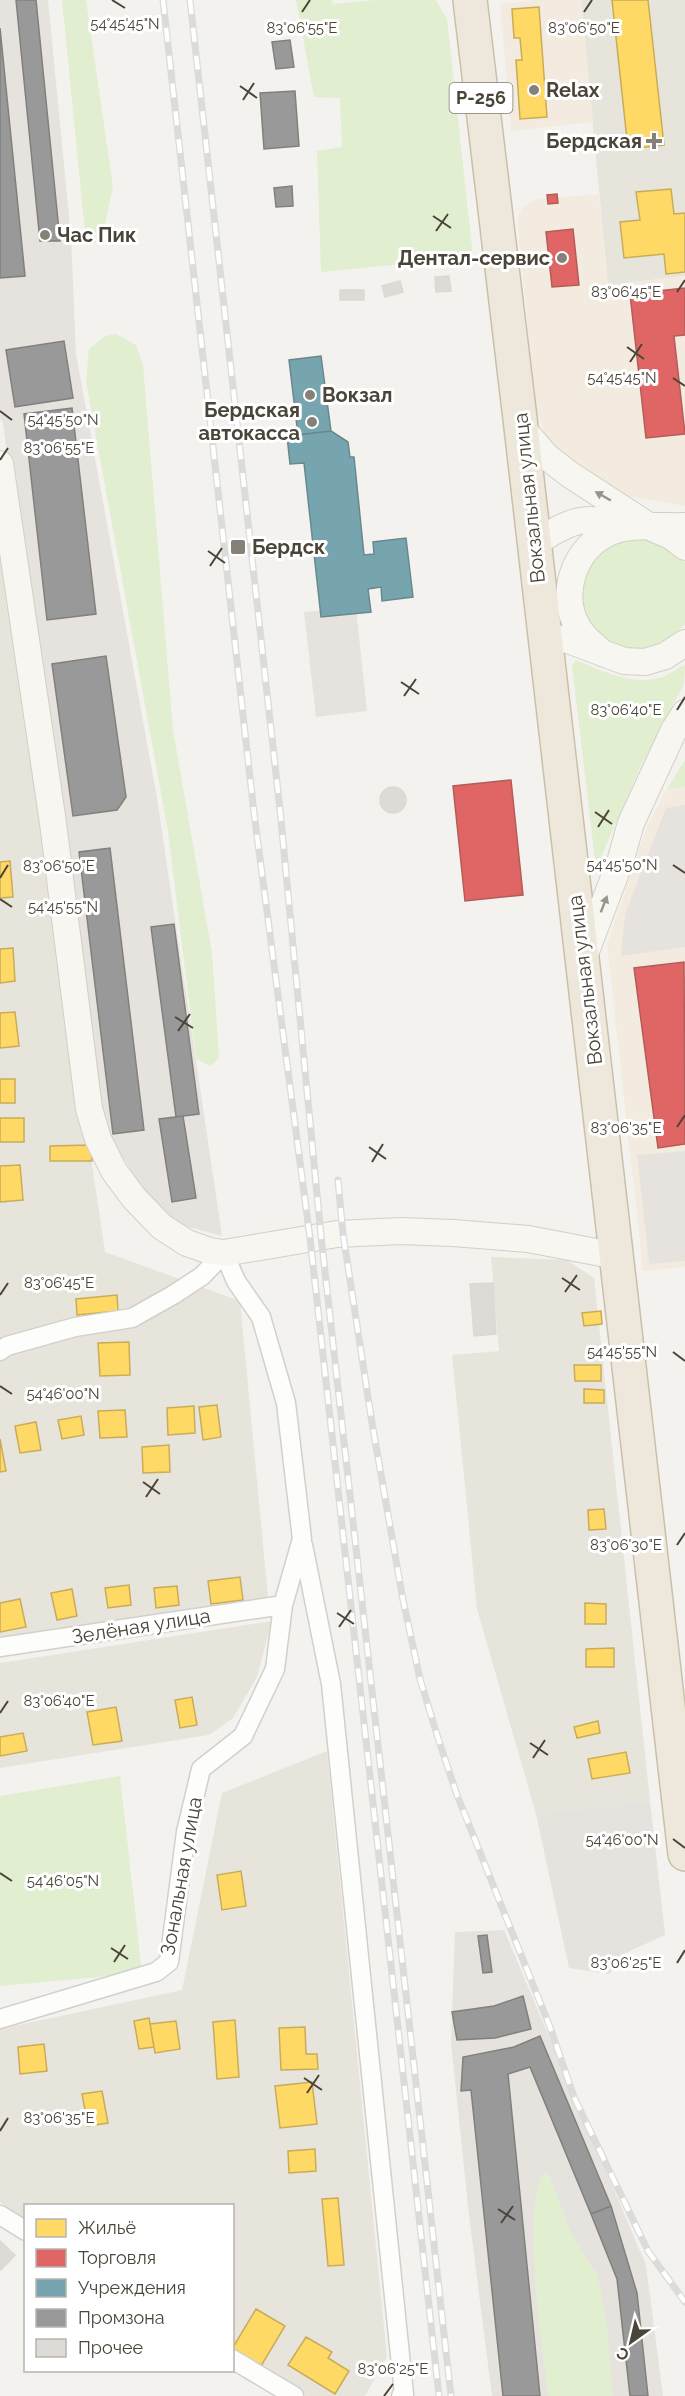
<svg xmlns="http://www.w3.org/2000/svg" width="685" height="2396" viewBox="0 0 685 2396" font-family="Raleway,sans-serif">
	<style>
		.residential { fill: #e7e4dc }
		.commercial { fill: #f3ebdf }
		.industrial { fill: #e6e2de }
		.green { fill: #e1eecf }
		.parking { fill: #e6e3df }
		.homes { fill: #ffd966; stroke: #c9ac58; stroke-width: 1.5 }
		.shops { fill: #e06666; stroke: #b35c58; stroke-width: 1.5 }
		.public { fill: #76a5af; stroke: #69888c; stroke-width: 1.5 }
		.industry { fill: #999; stroke: #82807c; stroke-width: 1.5 }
		.building { fill: #dedbd6; stroke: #dcd9d4; stroke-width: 1.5 }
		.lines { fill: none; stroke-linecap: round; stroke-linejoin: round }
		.street-casing { stroke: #d2d0cb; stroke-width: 21 }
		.secondary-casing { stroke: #d3cfc5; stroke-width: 28 }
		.highway-casing { stroke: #ccbfa9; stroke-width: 36 }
		.street { stroke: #fdfdfc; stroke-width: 18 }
		.secondary { stroke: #f7f6f1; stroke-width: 26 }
		.highway { stroke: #ede8db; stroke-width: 33 }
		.rail-casing { stroke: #dbdbda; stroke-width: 7 }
		.rail { stroke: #fff; stroke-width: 4.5; stroke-dasharray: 14; stroke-linecap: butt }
		.oneway { fill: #98948c }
		.ticks { fill: none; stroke: #4b4439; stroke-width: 2 }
		.poi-dot { fill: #868178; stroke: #fff; stroke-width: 2 }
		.labels { text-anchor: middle; stroke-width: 6; stroke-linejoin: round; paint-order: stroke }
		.shield { fill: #fff; stroke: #817c74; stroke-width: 1.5 }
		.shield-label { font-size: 18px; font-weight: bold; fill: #4b4439 }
		.poi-label { font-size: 20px; font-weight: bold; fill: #4b4439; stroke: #fff; text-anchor: start }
		.street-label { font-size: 20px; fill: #4b4439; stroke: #fff }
		.ticks-label { font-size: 15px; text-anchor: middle; fill: #4b4439; stroke: #fff; stroke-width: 6; stroke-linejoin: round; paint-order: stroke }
	</style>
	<rect width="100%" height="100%" fill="#f4f2ee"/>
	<path class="residential" d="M581,0H685V276L608,285Z
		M0,549L105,1252L240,1301L268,1597L0,1638Z
		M491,1257L567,1260L594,1278L650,1801L536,1814L477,1609L452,1355L499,1351Z
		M272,1621L257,1677L233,1718L209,1735L0,1768V1663Z
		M327,1751L387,2357L365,2396H306L233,2354L232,2206H26L25,2221L0,2202V2029L182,1990L222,1793Z"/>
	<path class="commercial" d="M534,0H581L593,122L511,131L500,4Z
		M599,194L608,285L685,276V506L632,497L590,480L562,459L545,436L535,404L517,219L522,208L536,199Z
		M685,787V1267L643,1271L607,944L648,824L667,789Z"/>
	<path class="industrial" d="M0,0H48L71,237L76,354L157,798L222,1236L174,1223L149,1202L94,1107L32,658L3,423L0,418Z
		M650,1801L665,1935L619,1956L610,1974L569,1968L536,1814Z
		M504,1930L646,2265L663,2396H492L469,2215L451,2043L455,1932Z"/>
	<path class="green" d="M62,0H86L113,187L102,238L94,244L86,242Z
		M296,0H332L333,4L375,0H436L447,19L473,257L321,272L317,151L342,147L340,98L314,97Z
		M116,334L136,345L143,365L173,730L212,953L219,1058L211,1066L196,1059L168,831L86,381L89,349L105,336Z
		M647,537L679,554L685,563V624C631,685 554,619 591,563C596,555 603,547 611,543C620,538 636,539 647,537Z
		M576,660C601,671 631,685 659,678C668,676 677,668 685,665L684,684L639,770L596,868L572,665Z
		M685,760V787L667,789Z
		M120,1776L142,1973L0,1986V1796Z
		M544,2173L549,2174L571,2232L598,2276L608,2333L613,2396H548C543,2352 520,2205 544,2173Z"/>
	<path class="parking" d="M356,608L367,711L316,717L304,612Z
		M685,805V947L621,956L625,914L666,808Z
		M685,1151V1261L649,1264L637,1155Z"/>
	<path class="homes" d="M612,0H648L664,145L628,149Z
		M539,7L547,117L520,119L516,60H522L520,38H514L512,9Z
		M671,189L674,214L685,213V272L666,274L664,254L624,258L620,222L640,220L636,192Z
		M10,861L13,897L0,898V862Z
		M13,948L15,981L0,983V949Z
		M15,1012L19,1046L0,1048V1013Z
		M0,1079H15V1103H0Z
		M0,1118H24V1142H0Z
		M91,1145L92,1161H50V1146Z
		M20,1165L23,1200L0,1202V1166Z
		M117,1295L118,1311L77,1315L76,1299Z
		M601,1311L602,1324L584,1326L582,1313Z
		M129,1342L130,1375L100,1376L98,1343Z
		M574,1365H601V1381H575Z
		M584,1389L604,1390V1403H584Z
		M217,1405L221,1437L203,1440L199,1407Z
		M194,1406L195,1433L168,1435L167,1408Z
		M125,1410L127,1437L100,1438L98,1411Z
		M81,1416L84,1435L62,1439L58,1420Z
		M36,1422L41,1450L20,1453L15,1426Z
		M0,1439L6,1471L0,1472Z
		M169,1445L170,1472L143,1473L142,1447Z
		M604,1509L606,1529L589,1530L588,1510Z
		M240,1577L243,1600L211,1604L208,1581Z
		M129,1585L131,1605L108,1608L105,1588Z
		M177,1586L179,1605L156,1608L154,1588Z
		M72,1589L77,1616L57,1620L51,1593Z
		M20,1599L26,1627L0,1632V1603Z
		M585,1603L606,1604V1624H585Z
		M614,1648V1667H586V1649Z
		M192,1697L197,1725L180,1728L175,1700Z
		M116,1707L122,1741L93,1745L87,1712Z
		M598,1721L600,1733L577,1738L574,1727Z
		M23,1733L27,1751L0,1756V1737Z
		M626,1752L630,1773L592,1779L588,1759Z
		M241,1871L246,1906L222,1910L217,1875Z
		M149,2018L154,2047L139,2049L134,2021Z
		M235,2020L239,2077L217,2079L213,2022Z
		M176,2021L180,2049L155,2053L150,2024Z
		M305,2027L306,2054H317L318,2069L281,2070L279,2028Z
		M44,2044L47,2071L20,2074L18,2047Z
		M312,2082L317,2124L280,2128L275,2086Z
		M102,2091L108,2123L88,2126L82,2094Z
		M315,2149L316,2171L289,2173L288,2151Z
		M338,2198L344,2265L328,2266L322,2199Z
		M256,2309L285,2326L261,2366L232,2349Z
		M306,2337L332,2352L328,2358L349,2371L335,2394L288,2365Z"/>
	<path class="shops" d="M557,194L558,203L548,204L547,195Z
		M573,229L579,285L552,287L546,232Z
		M685,288V335L674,336L685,434L646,438L630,294Z
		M511,780L523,895L465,901L453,786Z
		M684,962L685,1144L658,1148L634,968Z"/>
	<path class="public" d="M321,356L331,431L298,435L289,360Z
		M331,431L348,442L350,457H354L364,555L374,554L373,542L406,538L413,597L382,601L381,587L368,589L371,612L321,617L304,463L290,464L287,436Z"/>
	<path class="industry" d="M16,0H36L60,241H40Z
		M0,28L25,276L0,278Z
		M290,40L294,67L276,69L272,42Z
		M295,91L299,146L264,149L260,93Z
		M292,186L293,206L276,207L274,188Z
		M64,341L73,398L15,407L6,350Z
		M72,408L96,614L47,620L24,414Z
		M106,656L126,797L117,810L73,816L52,664Z
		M110,848L144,1130L113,1134L79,852Z
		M174,924L199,1114L176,1117L151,927Z
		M183,1116L196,1198L172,1202L159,1119Z
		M487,1935L492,1972L483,1973L478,1936Z
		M523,1996L531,2029L495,2038L457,2040L452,2012L494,2006Z
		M540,2036L611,2206L591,2214L530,2067L508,2074L540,2396H503L471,2090L461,2091L463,2057L514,2047Z
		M611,2206L637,2293L648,2396H630L617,2279L591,2214Z"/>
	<path class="building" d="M449,276L451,291L436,292L435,277Z
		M400,281L403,292L385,297L382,286Z
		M340,290H364V300H340Z
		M380 800a13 13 0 1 1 26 0a13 13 0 1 1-26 0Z
		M493,1283L496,1334L474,1336L470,1284Z
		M0,2241L15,2255L1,2270L0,2269Z"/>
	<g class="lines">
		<g class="street-casing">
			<path id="street" d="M0,1351L7,1346L75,1327L132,1318L173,1295L202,1276L224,1253L236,1281L261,1317L286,1403L302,1539L283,1605L275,1669L243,1736L201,1769L186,1832L169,1962L156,1972L0,2019
				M303,1545L331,1684L404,2394L401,2396
				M0,1647L283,1605
				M0,2215L26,2231
				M232,2359L294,2396"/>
		</g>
		<g class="secondary-casing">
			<path id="secondary" d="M521,427L546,456L569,474L652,528L671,536L685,547
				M0,464L53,823L89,1109L98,1139L114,1171L134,1198L162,1227L187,1243L210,1251L224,1253L337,1234L401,1231L453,1233L528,1239L617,1256
				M534,544C566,522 587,512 625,527
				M545,637L568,640L624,661L645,662L665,656L685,643
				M604,654C594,646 585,639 578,628C559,595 573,550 608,533C628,523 662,527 685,526
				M583,959L620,862L631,823L674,730L685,713"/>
		</g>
		<g class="highway-casing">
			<path id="highway" d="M470,0L521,427L685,1854"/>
		</g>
		<use href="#street" class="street"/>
		<use href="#secondary" class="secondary"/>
		<use href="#highway" class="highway"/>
		<g class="rail-casing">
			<path id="rail" d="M163,0L254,813L310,1238L439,2396
				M190,0L280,810L321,1236L451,2396
				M338,1180L343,1234L372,1423L403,1600L420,1679L438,1738L457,1795L550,2027L574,2097L648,2251L685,2302"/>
		</g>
		<use href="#rail" class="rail"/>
	</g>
	<defs><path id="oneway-solid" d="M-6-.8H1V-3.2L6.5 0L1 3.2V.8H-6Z" transform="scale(1.5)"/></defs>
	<g class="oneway">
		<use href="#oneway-solid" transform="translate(603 496) rotate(-150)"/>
		<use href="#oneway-solid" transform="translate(604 904) rotate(-69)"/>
	</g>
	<path class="ticks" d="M112,0L125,8M302,12L310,0M584,12L592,0M240,86L257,98M243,100L254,83M433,216L451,228M436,231L448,214M677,292L685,280M627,347L644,359M630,362L642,344M673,378L685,386M0,411L12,420M0,460L8,448M208,551L225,563M210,566L222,548M401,682L419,694M404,696L416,679M677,710L685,697M595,812L612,824M598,827L609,810M673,865L685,873M0,878L8,865M0,899L12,907M175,1017L193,1028M178,1031L190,1014M677,1127L685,1115M369,1147L386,1159M372,1162L383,1144M562,1278L580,1290M565,1292L577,1275M0,1295L8,1283M673,1352L685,1361M0,1386L12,1394M143,1482L160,1494M146,1497L158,1479M677,1545L685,1533M337,1613L354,1624M339,1627L351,1610M0,1713L8,1701M530,1743L548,1755M533,1758L545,1740M673,1839L685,1848M0,1873L12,1881M111,1948L128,1959M114,1962L125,1945M677,1963L685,1950M304,2078L322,2090M307,2093L319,2075M0,2131L8,2118M498,2209L515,2220M501,2223L513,2206M384,2396L393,2384"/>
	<g class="poi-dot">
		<circle cx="534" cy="90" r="6"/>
		<path d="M651 132h6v6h6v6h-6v6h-6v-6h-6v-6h6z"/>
		<circle cx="45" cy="235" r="6"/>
		<circle cx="562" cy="258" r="6"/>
		<circle cx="310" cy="395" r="6"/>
		<circle cx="312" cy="422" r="6"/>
		<rect x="230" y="539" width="16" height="16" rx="3"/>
	</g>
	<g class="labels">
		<rect class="shield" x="449.5" y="83" width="63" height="30" rx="4.5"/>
		<g class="shield-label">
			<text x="481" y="104">Р-256</text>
		</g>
		<g class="poi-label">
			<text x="546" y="97">Relax</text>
			<text x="642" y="148" text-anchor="end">Бердская</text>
			<text x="57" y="242">Час Пик</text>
			<text x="550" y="265" text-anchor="end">Дентал-сервис</text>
			<text x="322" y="402">Вокзал</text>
			<text x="300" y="417" text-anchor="end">Бердская<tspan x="300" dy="23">автокасса</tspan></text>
			<text x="252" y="554">Бердск</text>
		</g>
		<g class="street-label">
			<text transform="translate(529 498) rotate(-96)" y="7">Вокзальная улица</text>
			<text transform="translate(585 980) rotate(-97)" y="7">Вокзальная улица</text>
			<text transform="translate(141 1626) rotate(-9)" y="7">Зелёная улица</text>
			<text transform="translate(181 1876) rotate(-80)" y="7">Зональная улица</text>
		</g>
	</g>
	<g class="ticks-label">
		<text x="125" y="29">54°45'45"N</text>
		<text x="302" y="33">83°06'55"E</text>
		<text x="584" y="33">83°06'50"E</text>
		<text x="626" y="297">83°06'45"E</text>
		<text x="622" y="383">54°45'45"N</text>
		<text x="63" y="425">54°45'50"N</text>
		<text x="59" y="453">83°06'55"E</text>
		<text x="626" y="715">83°06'40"E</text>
		<text x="622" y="870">54°45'50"N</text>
		<text x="59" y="871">83°06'50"E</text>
		<text x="63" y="912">54°45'55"N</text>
		<text x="626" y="1133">83°06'35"E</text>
		<text x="59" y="1288">83°06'45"E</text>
		<text x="622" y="1357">54°45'55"N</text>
		<text x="63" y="1399">54°46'00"N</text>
		<text x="626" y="1550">83°06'30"E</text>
		<text x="59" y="1706">83°06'40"E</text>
		<text x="622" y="1845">54°46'00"N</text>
		<text x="63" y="1886">54°46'05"N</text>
		<text x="626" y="1968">83°06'25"E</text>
		<text x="59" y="2123">83°06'35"E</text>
		<text x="393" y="2374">83°06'25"E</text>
	</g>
	<rect x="24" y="2204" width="210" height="168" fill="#ffffff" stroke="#b7b4b0" stroke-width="1.5"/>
	<rect x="36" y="2219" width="30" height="18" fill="#ffd966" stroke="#b7b4b0" stroke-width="1.5"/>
	<text x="78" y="2234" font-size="18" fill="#4b4439">Жильё</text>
	<rect x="36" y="2249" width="30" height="18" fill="#e06666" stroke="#b7b4b0" stroke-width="1.5"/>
	<text x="78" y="2264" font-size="18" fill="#4b4439">Торговля</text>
	<rect x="36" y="2279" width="30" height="18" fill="#76a5af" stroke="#b7b4b0" stroke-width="1.5"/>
	<text x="78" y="2294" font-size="18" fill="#4b4439">Учреждения</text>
	<rect x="36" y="2309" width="30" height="18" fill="#999999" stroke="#b7b4b0" stroke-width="1.5"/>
	<text x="78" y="2324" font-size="18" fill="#4b4439">Промзона</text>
	<rect x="36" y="2339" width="30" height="18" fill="#dedbd6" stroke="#b7b4b0" stroke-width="1.5"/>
	<text x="78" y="2354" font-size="18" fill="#4b4439">Прочее</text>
	<g transform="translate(631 2342) rotate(214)" stroke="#ffffff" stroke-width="4.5" paint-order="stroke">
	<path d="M0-4.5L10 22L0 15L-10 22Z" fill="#4b4439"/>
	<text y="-9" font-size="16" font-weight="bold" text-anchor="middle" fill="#4b4439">С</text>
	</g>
</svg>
